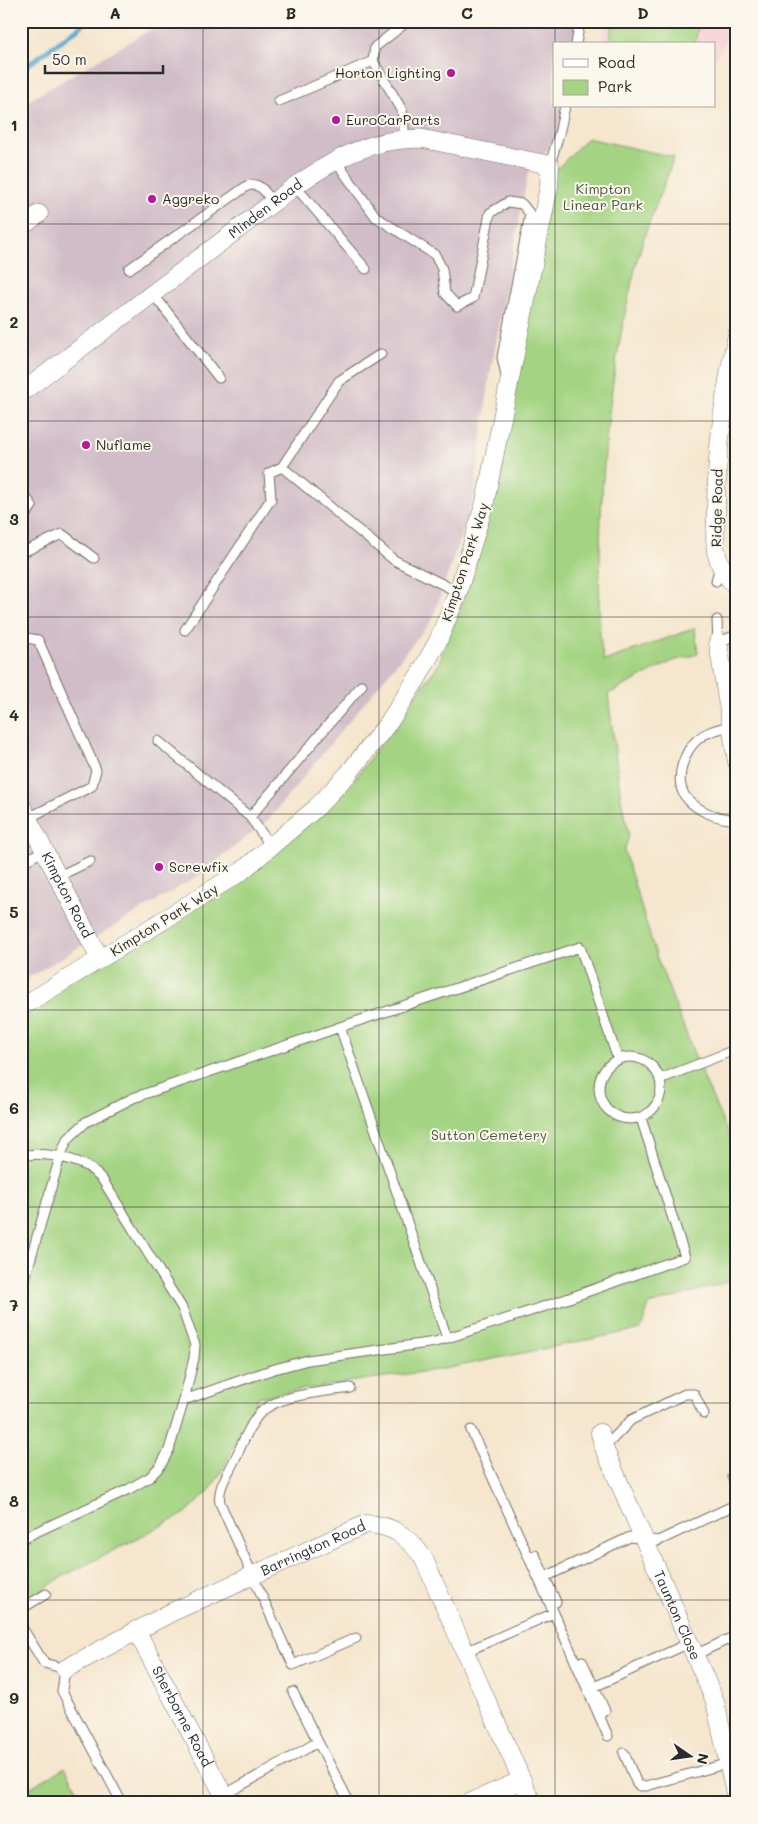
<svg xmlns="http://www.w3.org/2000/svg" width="758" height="1824" viewBox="0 0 758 1824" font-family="Mali,sans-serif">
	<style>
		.built { fill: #f6cfd5 }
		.industrial { fill: #d1bdc8 }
		.green { fill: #a4d483; stroke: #688057 }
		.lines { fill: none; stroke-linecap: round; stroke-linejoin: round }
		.stream { stroke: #5ca8d5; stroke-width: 5 }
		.lane-casing { stroke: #726c64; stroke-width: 11 }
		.street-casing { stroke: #726c64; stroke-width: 19 }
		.lane { stroke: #fff; stroke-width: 9 }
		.street { stroke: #fff; stroke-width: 18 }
		.grid { fill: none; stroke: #2b2b2b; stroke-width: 1; stroke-opacity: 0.55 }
		.poi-dot { fill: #b5179e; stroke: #fbf7ec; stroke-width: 2 }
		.labels { text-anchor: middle; stroke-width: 4; stroke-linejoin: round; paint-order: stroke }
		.poi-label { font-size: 14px; fill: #2b2b2b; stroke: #fbf7ec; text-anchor: start }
		.park-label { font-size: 14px; fill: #495541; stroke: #fbf7ec }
		.street-label { font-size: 14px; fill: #2b2b2b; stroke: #fbf7ec }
		.neatline { fill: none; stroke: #2b2b2b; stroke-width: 2 }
		.grid-label { font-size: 16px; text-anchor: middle; font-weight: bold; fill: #2b2b2b }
	</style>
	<rect width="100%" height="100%" fill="#fbf7ec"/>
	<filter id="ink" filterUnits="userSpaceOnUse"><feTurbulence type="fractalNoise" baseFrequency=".02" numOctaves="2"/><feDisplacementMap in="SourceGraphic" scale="10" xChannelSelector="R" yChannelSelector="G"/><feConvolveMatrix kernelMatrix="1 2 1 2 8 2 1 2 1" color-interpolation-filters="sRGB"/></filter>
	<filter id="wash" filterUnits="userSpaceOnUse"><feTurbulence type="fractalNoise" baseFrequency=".0096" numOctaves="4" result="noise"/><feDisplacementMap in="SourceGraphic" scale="20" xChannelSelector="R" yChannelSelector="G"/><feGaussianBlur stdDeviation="1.12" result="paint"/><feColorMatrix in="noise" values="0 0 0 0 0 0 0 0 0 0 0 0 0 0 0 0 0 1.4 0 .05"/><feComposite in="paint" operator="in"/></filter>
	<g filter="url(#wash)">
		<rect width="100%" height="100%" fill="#f5e6cd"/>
		<path class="built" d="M605,21H737L714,62V44H601Z"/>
		<path class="industrial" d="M182,21H585L580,44H554V106H568L563,131L528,173L490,375L474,497L432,620L269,819L201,874L21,982V105L148,31Z"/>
		<path class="green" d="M613,21H699L695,44H609Z
			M587,138L674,157C662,192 647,225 637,260C633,276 630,292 626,308C609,390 601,472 600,556C600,590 596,627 604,661L695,628L698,654L673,661L608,694L621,799L629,836L624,851L657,958L702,1074L737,1154V1279L649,1305L641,1329L444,1369L355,1381L258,1397L223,1469L210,1490L186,1513L62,1577L21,1604V1010L220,893L352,783L438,665L471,578L554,172Z
			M65,1767L85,1803H23L21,1793Z"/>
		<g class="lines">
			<path class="stream" d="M21,70L88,21"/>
		</g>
	</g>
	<g filter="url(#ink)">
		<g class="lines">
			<g class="lane-casing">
				<path id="lane" d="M576,44L580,21
					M279,101L373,61
					M405,138L402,110L373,61L375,47L408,21
					M335,160L376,217L435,255L442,269L445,293L457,306L473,298L490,213L508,202L522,204L530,214L502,357L506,376
					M550,165L560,130L565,106
					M295,186L366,269
					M129,269L247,186C260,181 266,193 273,203
					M153,294L219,378
					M381,354L339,381L282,467L394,560L458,592
					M21,490L32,506L27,513L21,517
					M21,553L62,534L94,558
					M716,581L720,566
					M717,620L718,642L737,635
					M185,630L271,499L269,473L282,467
					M21,637L38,640L96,770L92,786L28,818
					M730,726C719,729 707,731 698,739C684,751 674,779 685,796C696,811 719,820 737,819
					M158,741L250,817
					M271,846L250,817L362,685
					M21,863L45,850
					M59,876L90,861
					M599 1088a31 31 0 1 1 62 0a31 31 0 1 1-62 0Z
					M660,1079L737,1049
					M21,1156C41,1151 68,1157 87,1166C92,1169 97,1175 102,1179L182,1308L195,1345L194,1358L184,1400L169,1450L161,1465L150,1477L129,1489L21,1539
					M21,1292L60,1157L67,1140L86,1122L133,1098L340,1027
					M447,1338L340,1027L580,947L618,1060
					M350,1388C325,1392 277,1394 259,1414C249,1425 241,1447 234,1461C228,1474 217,1488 220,1503L293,1665L356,1638
					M184,1400L271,1370L308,1360L435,1342L555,1303L685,1257L641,1118
					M604,1448L631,1420L685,1394H694L704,1414
					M732,1477L737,1488
					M535,1555L556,1602
					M545,1577L630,1537L658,1541L737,1504
					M21,1609L46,1594
					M554,1613L608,1736
					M21,1626L44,1663L65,1669L62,1691L122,1803
					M465,1652L554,1613L471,1430
					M695,1655L737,1635
					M582,1661L605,1711
					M594,1687L689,1643
					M293,1692L318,1742
					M624,1753L637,1784L640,1786H646L732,1762
					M224,1795L318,1742L346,1796"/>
			</g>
			<g class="street-casing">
				<g id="street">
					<path d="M21,227L39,214"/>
					<path d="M737,335C724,393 716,452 716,512C716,525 714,539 716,551C719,565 725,577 737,586"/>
					<path id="s1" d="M21,393L295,186C336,158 373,137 424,139L550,165L549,186L485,502L458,592L438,641L418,677L389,722L348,774L316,808L242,871L146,931L21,1007"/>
					<path d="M718,642L737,762"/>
					<path id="s2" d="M21,805L100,959"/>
					<path id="s3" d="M600,1433L604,1448L715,1701L737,1803"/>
					<path id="s4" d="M136,1630L228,1803"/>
					<path id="s5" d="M65,1669L170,1613L366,1524C393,1525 407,1536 423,1557L532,1803"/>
					<path d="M469,1803L522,1780"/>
				</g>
			</g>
			<use href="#lane" class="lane"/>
			<use href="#street" class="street"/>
		</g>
	</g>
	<path class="grid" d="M203,21V1803M379,21V1803M555,21V44M555,106V1803M21,224H737M21,421H737M21,617H737M21,814H737M21,1010H737M21,1207H737M21,1403H737M21,1600H737"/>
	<g class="poi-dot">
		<circle cx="451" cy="73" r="5"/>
		<circle cx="336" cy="120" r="5"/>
		<circle cx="152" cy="199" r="5"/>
		<circle cx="86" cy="445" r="5"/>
		<circle cx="159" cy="867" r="5"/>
	</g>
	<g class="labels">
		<g class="poi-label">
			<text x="441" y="78" text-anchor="end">Horton Lighting</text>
			<text x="346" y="125">EuroCarParts</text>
			<text x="162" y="204">Aggreko</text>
			<text x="96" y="450">Nuflame</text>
			<text x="169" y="872">Screwfix</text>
		</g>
		<g class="park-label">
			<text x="603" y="194">Kimpton<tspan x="603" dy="16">Linear Park</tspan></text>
			<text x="489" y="1140">Sutton Cemetery</text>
		</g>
		<g class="street-label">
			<text dy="5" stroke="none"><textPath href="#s1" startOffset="306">Minden Road</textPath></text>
			<text transform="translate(717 508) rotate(-89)" y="5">Ridge Road</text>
			<text transform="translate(465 562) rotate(-72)" y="5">Kimpton Park Way</text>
			<text dy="5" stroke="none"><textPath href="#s2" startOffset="101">Kimpton Road</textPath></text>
			<text transform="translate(164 920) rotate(-32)" y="5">Kimpton Park Way</text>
			<text dy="5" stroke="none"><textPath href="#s5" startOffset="276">Barrington Road</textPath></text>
			<text dy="5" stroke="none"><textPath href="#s3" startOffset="198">Taunton Close</textPath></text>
			<text dy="5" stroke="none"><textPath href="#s4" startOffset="98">Sherborne Road</textPath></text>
		</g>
	</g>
	<rect width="758" height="1824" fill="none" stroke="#fbf7ec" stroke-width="55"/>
	<rect x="553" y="42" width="162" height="65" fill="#fbf7ec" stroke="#a8a59f"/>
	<rect x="563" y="59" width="25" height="8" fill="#ffffff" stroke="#a8a59f"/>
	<text x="598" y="68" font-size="15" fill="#2b2b2b">Road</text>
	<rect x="563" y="80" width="25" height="15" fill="#a4d483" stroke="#a8a59f"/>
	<text x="598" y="92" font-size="15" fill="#2b2b2b">Park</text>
	<g transform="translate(690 1756) rotate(103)" stroke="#fbf7ec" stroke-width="4" paint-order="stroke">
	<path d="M0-4L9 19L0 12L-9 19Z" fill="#2b2b2b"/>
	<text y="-8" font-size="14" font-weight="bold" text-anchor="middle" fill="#2b2b2b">N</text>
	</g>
	<path d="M45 65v8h118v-8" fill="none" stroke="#2b2b2b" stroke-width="2.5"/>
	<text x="52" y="65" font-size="15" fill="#2b2b2b" stroke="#fbf7ec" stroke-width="4" paint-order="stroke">50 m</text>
	<rect x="28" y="28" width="702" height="1768" class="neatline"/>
	<g class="grid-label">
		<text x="115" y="19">A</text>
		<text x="291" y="19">B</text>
		<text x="467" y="19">C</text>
		<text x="643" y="19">D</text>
		<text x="14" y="131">1</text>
		<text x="14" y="328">2</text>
		<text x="14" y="525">3</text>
		<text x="14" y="721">4</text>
		<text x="14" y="918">5</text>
		<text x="14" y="1114">6</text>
		<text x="14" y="1311">7</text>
		<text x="14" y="1507">8</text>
		<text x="14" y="1704">9</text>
	</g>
</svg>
